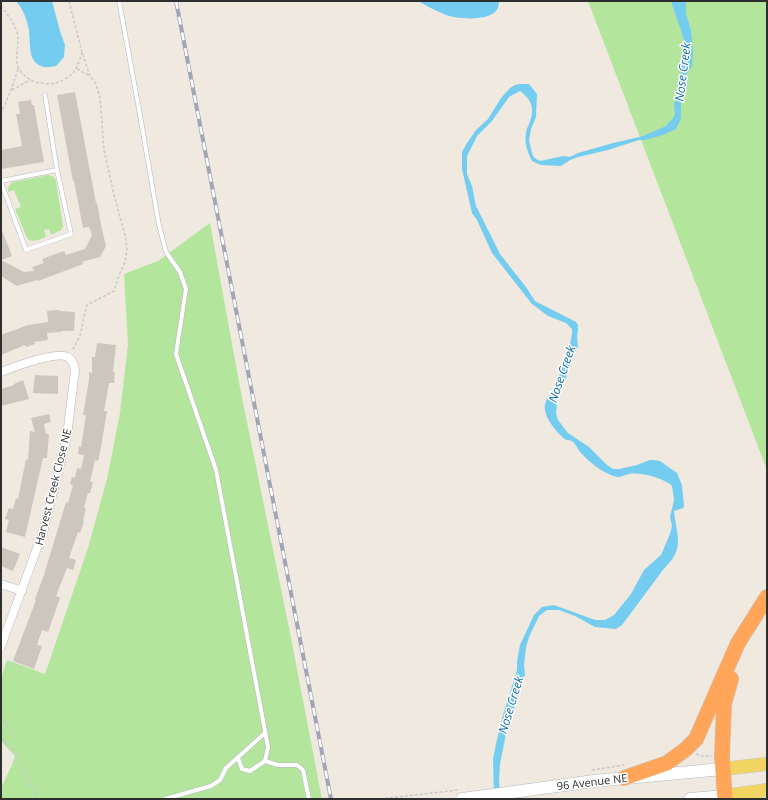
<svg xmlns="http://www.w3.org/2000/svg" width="768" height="800" viewBox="0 0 768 800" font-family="'Open Sans',sans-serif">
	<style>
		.green { fill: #b4e59d }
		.water { fill: #74cdf0 }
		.building { fill: #cbc7be }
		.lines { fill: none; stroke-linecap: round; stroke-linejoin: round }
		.lane-casing { stroke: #b4b6c1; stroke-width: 5 }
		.street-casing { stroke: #b4b6c1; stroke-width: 9 }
		.secondary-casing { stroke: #b4b6c1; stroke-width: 13 }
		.primary-casing { stroke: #c9c9c9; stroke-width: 14 }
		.highway-casing { stroke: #c9c9c9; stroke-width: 16 }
		.path { stroke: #c9c9c9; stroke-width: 1.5; stroke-dasharray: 3 2; stroke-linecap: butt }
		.lane { stroke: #fff; stroke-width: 4 }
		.street { stroke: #fff; stroke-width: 8 }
		.secondary { stroke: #fff; stroke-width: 12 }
		.primary { stroke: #f2d462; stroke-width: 13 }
		.highway { stroke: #ffa65b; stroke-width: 15 }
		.rail-casing { stroke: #a2a5b8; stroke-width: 4 }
		.rail { stroke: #fff; stroke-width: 2.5; stroke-dasharray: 8; stroke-linecap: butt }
		.labels { text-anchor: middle; stroke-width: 3; stroke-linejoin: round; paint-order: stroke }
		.street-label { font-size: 11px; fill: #2e2e2e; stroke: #fff }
		.water-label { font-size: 12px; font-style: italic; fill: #0d6ca3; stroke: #fff }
	</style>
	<rect width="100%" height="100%" fill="#efe9e0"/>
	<path class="green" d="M588,1H766L767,4V470Z
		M49,175L54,177L56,181L63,226L61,230L51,235L49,229L44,230L46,237C39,239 32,244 27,238L15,209L21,207L14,190L8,192C8,187 9,185 13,182Z
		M210,223L241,393L290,633L322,799H1V788L12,765L15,756L1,741V678L7,660L45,674L88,548L107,479L120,413L128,345L124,274L158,261Z"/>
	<path class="water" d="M16,1H52L60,31L65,45L64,57L56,66C53,66 47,68 44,67C25,63 32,39 28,26C26,17 22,8 16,1Z
		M418,1H499C499,5 498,10 495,12C485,21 458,19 446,15C436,11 427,6 418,1Z
		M672,1H686V14L691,30L693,52L692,66L686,75L687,85L681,100V118L676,129L663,135L645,140H639L608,150L578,157L570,160L561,166L541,165L532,161C528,153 524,143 526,133C526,129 529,125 530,121C535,108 531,99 520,91L509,97L492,121L477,136L467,156V174L472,186L476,206L500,254L526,287L535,301L576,322L578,325V330L577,336L578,347L572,356L566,378L558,395L556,413L558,420L568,433L589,447L607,465L613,469H619L637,465L650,460H654L660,461L677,473L682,485L684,506L683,508L674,511C675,527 683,543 673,558C668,565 662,570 657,578L622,625L616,629L595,627L575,616L559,610H547L539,616L529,637L526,647L524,665L525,675L520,688L514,708L509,719L500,764L499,780L500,793L494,797L493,759L496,744L503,715L517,670V661L520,645L534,615L542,607L554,605L595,620H605L614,615L631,594L644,570L661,555L670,534L672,526L670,517L674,500L672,486C664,478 640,472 629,474C621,476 620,479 611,475C601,471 589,462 581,453C578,450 576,444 572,441C570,440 569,440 566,440C557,433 540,414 546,401C548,396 552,392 554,388C560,374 573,342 572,329L566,323L548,316L532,304L492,253L477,220L472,213L462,169V152L467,143L476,130L488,119L501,98L510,88L515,85L520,84H529L537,94L536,117L531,129L529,141L533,156L536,159L540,161L563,156L570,157L578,153L613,143L631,139L643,136L666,126L673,118L675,114L674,104L680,88V76L684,52V41L681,30L672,5Z"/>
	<path class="building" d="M75,92L96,203H97L101,225L106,246L100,257L82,262L83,264L38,281L37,280L17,286L1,276V228L12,256L1,260L24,272L34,271L32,267L44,263L42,259L64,251L66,255L85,249L92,235L89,227L83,228L74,181H73L57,95Z
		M31,100L32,105H34L44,162L1,169V150L22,146L16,114H20L18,102Z
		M59,310V311L75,312L74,331H61V332L47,333L48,340L34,342L35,344L26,347L25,345L1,355V335L28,325L48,322L47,311Z
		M97,343L116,345L113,372H115L114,383H109L104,411H107L101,447L98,461L95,460L90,482H93L90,493H88L84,507L86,508L83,521H84L80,533L78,532L69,558L76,560L73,570L67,568L56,596L60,598L48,632L42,630L37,645L42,646L34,669L13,661L36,600L35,599L44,575L66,502L68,503L73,485L70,484L72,477L75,478L77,468L81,469L84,455L78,454L79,446L81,447L86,415H83L89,380V372L92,373V357H95Z
		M35,375L58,376V394L33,393Z
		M23,380L29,399L1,406V389L14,385V384Z
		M49,414L51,422L44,424L46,434H49L47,458H43L25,537L6,532L9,520L5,519L9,508L13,509L16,498L18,499L26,459L28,460L30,431L35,432L31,418Z
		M1,547L20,554L13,571L1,566Z"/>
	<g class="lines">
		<g class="lane-casing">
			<path id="lane" d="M119,1L140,115L159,225L166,252L180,272L186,289L176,354L216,470L268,747L265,761L250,771L242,769L238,758
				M45,95L57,170
				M1,181L57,170L71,234L26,250L1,182
				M265,761L278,765H297L303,770L309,799
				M165,799L211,786L220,780L226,768L265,733"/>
		</g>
		<g class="street-casing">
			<path id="street" d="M1,372C14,367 55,351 68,357C73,360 74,365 75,370L67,436L43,532L1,646
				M1,584L22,591"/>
		</g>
		<g class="secondary-casing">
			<path id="secondary" d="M462,799L594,781L722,769
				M690,799L725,796"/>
		</g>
		<g class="primary-casing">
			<path id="primary" d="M722,769L767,764
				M725,796L767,790"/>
		</g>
		<g class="highway-casing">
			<path id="highway" d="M624,778L667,763L686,749L696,739L738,643L767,597
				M725,799L722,756L724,704L731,679"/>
		</g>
		<path class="path" d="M69,1L82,52L90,76L96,84L100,98L104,150L114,195L125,235L127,250L125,262L120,273L114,291L87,305L86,308L80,336L72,351
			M1,6C7,14 14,23 17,32C21,47 11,61 22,73C26,77 30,80 35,82C42,83 49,85 56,83C74,76 77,70 82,52
			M77,69L90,76
			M12,90L30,80
			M1,114L11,90L18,69
			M1,716L15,738
			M1,738L14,750L38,799
			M696,754L702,756H712
			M592,770L624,765
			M380,799L458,790"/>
		<use href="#lane" class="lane"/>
		<use href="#street" class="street"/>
		<use href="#secondary" class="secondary"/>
		<use href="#primary" class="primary"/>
		<use href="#highway" class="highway"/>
		<g class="rail-casing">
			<path id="rail" d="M176,1L331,799"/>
		</g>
		<use href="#rail" class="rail"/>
	</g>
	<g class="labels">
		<g class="street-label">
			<text transform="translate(53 487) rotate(-76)" y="4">Harvest Creek Close NE</text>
			<text transform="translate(592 782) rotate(-7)" y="4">96 Avenue NE</text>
		</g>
		<g class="water-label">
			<text transform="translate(683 72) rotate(-83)" y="4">Nose Creek</text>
			<text transform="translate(562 374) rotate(-71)" y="4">Nose Creek</text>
			<text transform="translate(511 705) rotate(-73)" y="4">Nose Creek</text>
		</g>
	</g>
	<rect width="768" height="800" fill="none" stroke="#2e2e2e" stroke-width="4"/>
</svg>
